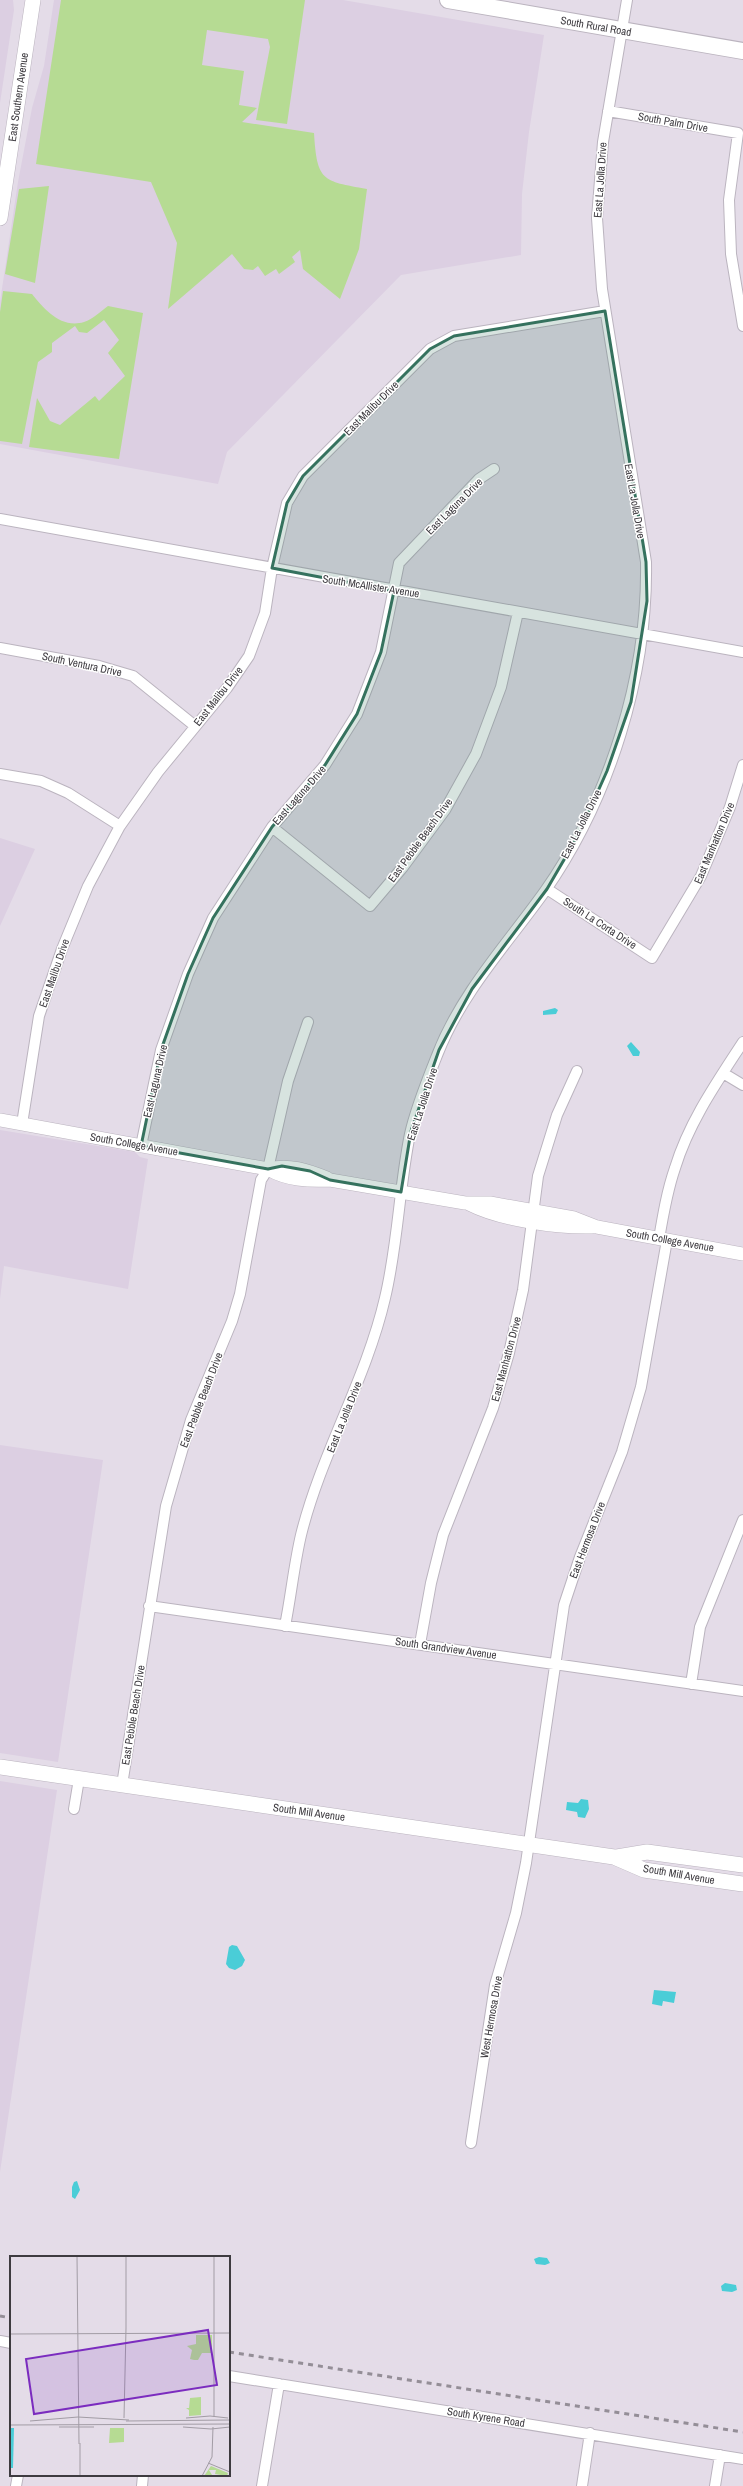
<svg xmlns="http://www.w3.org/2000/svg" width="743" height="2486" viewBox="0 0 743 2486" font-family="'Archivo Narrow',sans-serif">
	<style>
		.built { fill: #dccfe2 }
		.green { fill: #b6db93 }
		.water { fill: #4acdd7 }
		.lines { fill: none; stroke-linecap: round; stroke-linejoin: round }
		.minor-casing { stroke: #bbb4bf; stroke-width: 12 }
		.tertiary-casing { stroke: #bbb4bf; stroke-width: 14 }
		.secondary-casing { stroke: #bbb4bf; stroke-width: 16 }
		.primary-casing { stroke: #bbb4bf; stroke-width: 18 }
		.minor { stroke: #fff; stroke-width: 10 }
		.tertiary { stroke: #fff; stroke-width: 13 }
		.secondary { stroke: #fff; stroke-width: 15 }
		.primary { stroke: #fff; stroke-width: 16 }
		.rail { stroke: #948e97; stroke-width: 3; stroke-dasharray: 5 5; stroke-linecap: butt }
		.marked { fill: #35725e; fill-opacity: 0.2; stroke: #35725e; stroke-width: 3; stroke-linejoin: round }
		.labels { text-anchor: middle; stroke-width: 3; stroke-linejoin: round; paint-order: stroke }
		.street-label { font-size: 11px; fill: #3e3b40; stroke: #fff }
		.inset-road { fill: none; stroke: #a29ca5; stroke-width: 1 }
		.view { fill: #7b2cbf; fill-opacity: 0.15; stroke: #7b2cbf; stroke-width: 2 }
		.inset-edge { fill: none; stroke: #3e3b40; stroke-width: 2 }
	</style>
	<rect width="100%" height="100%" fill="#e4dce8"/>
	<path class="built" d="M0,0H13L14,10L0,103Z
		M54,0H343L544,35L529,132L522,194L521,255L401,275L227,452L218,484L0,444V302L18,182L32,108L44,66Z
		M0,838L35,849L0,926Z
		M0,1130L135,1152L140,1157L148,1159L128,1289L4,1266L0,1299Z
		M0,1445L103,1460L58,1762L0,1753Z
		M0,1781L57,1790L0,2172Z"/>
	<path class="green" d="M61,0H305L287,124L256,120L270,47L268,39L207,30L202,65L244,71L239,105L257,108L242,122L314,133C317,181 322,181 367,189L359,249L340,299L303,269L300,250L292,257L295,262L279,274L276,269L265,276L258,266L253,270L244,269L232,254L168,309L177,243L151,182L36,164Z
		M49,186L35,283L5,274L19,189Z
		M3,291L32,294C44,309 61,329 84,322C93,319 101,311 108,306L143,313L119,459L29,447L37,398L50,421L60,425L95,396L99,401L125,376L108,353L119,340L104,320L87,333L79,332L75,326L52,343V352L38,362L22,444L0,441V312Z"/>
	<path class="water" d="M555,1008L558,1010L556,1014L543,1015V1011Z
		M631,1042L640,1052L639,1056H633L627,1046Z
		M581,1799L588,1800L589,1809L585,1818L578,1817L577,1812L566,1810L567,1802L578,1803Z
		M232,1945L237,1946L245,1960L242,1966L235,1970L229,1968L226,1964L229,1947Z
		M654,1990L676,1992L674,2003L663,2001L662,2006L652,2004Z
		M77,2181L80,2190L75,2199L72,2197V2187L74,2182Z
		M539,2257L547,2258L550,2263L545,2265L536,2264L534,2259Z
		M725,2283L736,2285L737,2290L732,2292L722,2291L721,2286Z"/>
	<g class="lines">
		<g class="minor-casing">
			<path id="minor" d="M608,111L738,133L729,200L731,254L743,326
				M0,519L743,652
				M0,648L99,666L133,676L195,726
				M0,774L41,781L68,793L120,826
				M272,827L370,906L403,867L445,810L476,754L501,687L518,612
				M547,889L652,958L701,876L730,807L743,765
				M723,1073L743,1085
				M22,1124L39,1016L62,949L88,886L120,826L158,772L227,688L249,656L265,613L272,568L287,503L303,476L430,349L454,336L605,311
				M141,1146L161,1050L188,974L213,918L272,827L325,765L357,714L381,652L399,563L479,479L494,469
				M659,1239C663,1215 667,1191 675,1168C689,1122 717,1082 743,1042
				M149,1606L743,1691
				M285,1626C291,1596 294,1565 301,1535C321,1454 366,1380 385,1298C398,1244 399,1188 410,1134C416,1107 428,1078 438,1053C462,992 508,943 545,891C610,798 648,675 646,562L602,289L597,218L603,142L627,0
				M420,1644L431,1583L443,1535L493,1408L509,1353L523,1290L538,1176L557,1115L577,1071
				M691,1684L700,1627L743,1520
				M122,1785L166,1506L191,1420L232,1321L240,1294L261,1180L268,1169L288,1081L308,1022
				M74,1809L79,1779
				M471,2143L495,1985L516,1913L526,1863L564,1605L580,1557L622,1452L641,1387L667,1240
				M0,2341L11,2343
				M229,2376L743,2459
				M16,2486L18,2475
				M142,2486L143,2475
				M262,2486L279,2384
				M582,2486L590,2433
				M715,2486L720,2455"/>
		</g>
		<g class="tertiary-casing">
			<path id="tertiary" d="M0,1120L268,1169C287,1180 308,1181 330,1180L465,1203H490L574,1218L597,1227L743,1254
				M268,1169C289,1164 307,1170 327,1178
				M469,1204C500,1220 557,1228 592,1227"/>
		</g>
		<g class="secondary-casing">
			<path id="secondary" d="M0,218L33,0
				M0,1767L614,1857L644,1870L743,1884
				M617,1857L647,1852L743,1865"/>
		</g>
		<g class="primary-casing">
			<path id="primary" d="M448,0L743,51"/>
		</g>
		<use href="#minor" class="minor"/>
		<use href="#tertiary" class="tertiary"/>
		<use href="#secondary" class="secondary"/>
		<use href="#primary" class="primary"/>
		<path class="rail" d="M0,2316L11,2318
			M229,2352L743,2432"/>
	</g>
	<path class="marked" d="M605,311L646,562L647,601L631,702L607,771L579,834L547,889L472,989L439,1050L411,1131L401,1192L330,1180L310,1171L282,1166L268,1169L141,1146L161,1050L188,974L213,918L272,827L325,765L357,714L381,652L394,591L272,568L287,503L303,476L430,349L454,336Z"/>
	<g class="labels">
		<g class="street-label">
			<text transform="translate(596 26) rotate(10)" y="4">South Rural Road</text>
			<text transform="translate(18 97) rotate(-82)" y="4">East Southern Avenue</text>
			<text transform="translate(673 122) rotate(10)" y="4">South Palm Drive</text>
			<text transform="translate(600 180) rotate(-86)" y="4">East La Jolla Drive</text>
			<text transform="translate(371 408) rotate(-45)" y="4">East Malibu Drive</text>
			<text transform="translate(635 501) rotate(80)" y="4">East La Jolla Drive</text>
			<text transform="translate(454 506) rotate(-45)" y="4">East Laguna Drive</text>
			<text transform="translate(371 586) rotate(9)" y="4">South McAllister Avenue</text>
			<text transform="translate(82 664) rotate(12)" y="4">South Ventura Drive</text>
			<text transform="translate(218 696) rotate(-52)" y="4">East Malibu Drive</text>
			<text transform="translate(299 795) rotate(-49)" y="4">East Laguna Drive</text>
			<text transform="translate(581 824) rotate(-63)" y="4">East La Jolla Drive</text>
			<text transform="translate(420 840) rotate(-54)" y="4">East Pebble Beach Drive</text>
			<text transform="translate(714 843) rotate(-67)" y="4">East Manhatton Drive</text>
			<text transform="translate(600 923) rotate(33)" y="4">South La Corta Drive</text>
			<text transform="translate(54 973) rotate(-71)" y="4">East Malibu Drive</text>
			<text transform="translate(155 1081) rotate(-77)" y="4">East Laguna Drive</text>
			<text transform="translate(422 1104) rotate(-72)" y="4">East La Jolla Drive</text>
			<text transform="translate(134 1144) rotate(10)" y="4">South College Avenue</text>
			<text transform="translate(670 1240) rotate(10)" y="4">South College Avenue</text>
			<text transform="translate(506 1359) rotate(-75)" y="4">East Manhatton Drive</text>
			<text transform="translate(201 1400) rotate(-69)" y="4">East Pebble Beach Drive</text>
			<text transform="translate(344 1417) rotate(-68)" y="4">East La Jolla Drive</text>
			<text transform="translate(587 1540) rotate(-69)" y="4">East Hermosa Drive</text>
			<text transform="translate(446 1648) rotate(8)" y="4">South Grandview Avenue</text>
			<text transform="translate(133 1715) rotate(-81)" y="4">East Pebble Beach Drive</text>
			<text transform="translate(309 1812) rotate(8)" y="4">South Mill Avenue</text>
			<text transform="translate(679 1874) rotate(10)" y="4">South Mill Avenue</text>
			<text transform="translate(491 2017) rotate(-80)" y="4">West Hermosa Drive</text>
			<text transform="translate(486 2417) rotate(9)" y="4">South Kyrene Road</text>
		</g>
	</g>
	<g transform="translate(10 2256)">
		<rect width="220" height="220" fill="#e4dce8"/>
		<path d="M186,79H202V97H192L188,104H184L180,103L182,94L177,90L186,88ZM191,141V159L179,160V154L176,152H179L180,142ZM100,172H114V186L99,187ZM201,210L218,217L217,220L205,218L206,214H199L202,219L194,220Z" fill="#b6db93"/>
		<path d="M0,172H4L3,212H0Z" fill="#4acdd7"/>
		<path class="inset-road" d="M67,0L69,188M116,72V1M0,78L220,77M204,161V0M114,162L116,72M176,162L200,160L218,162M20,165L68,161L119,164M116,165L220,164M0,169L220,168M49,171H84M173,171L201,173L220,171M198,207L220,216M70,220V187M192,220L202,201L203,171"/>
		<path class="view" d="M198,74L207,129L24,158L16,103Z"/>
		<rect width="220" height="220" class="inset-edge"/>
	</g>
</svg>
